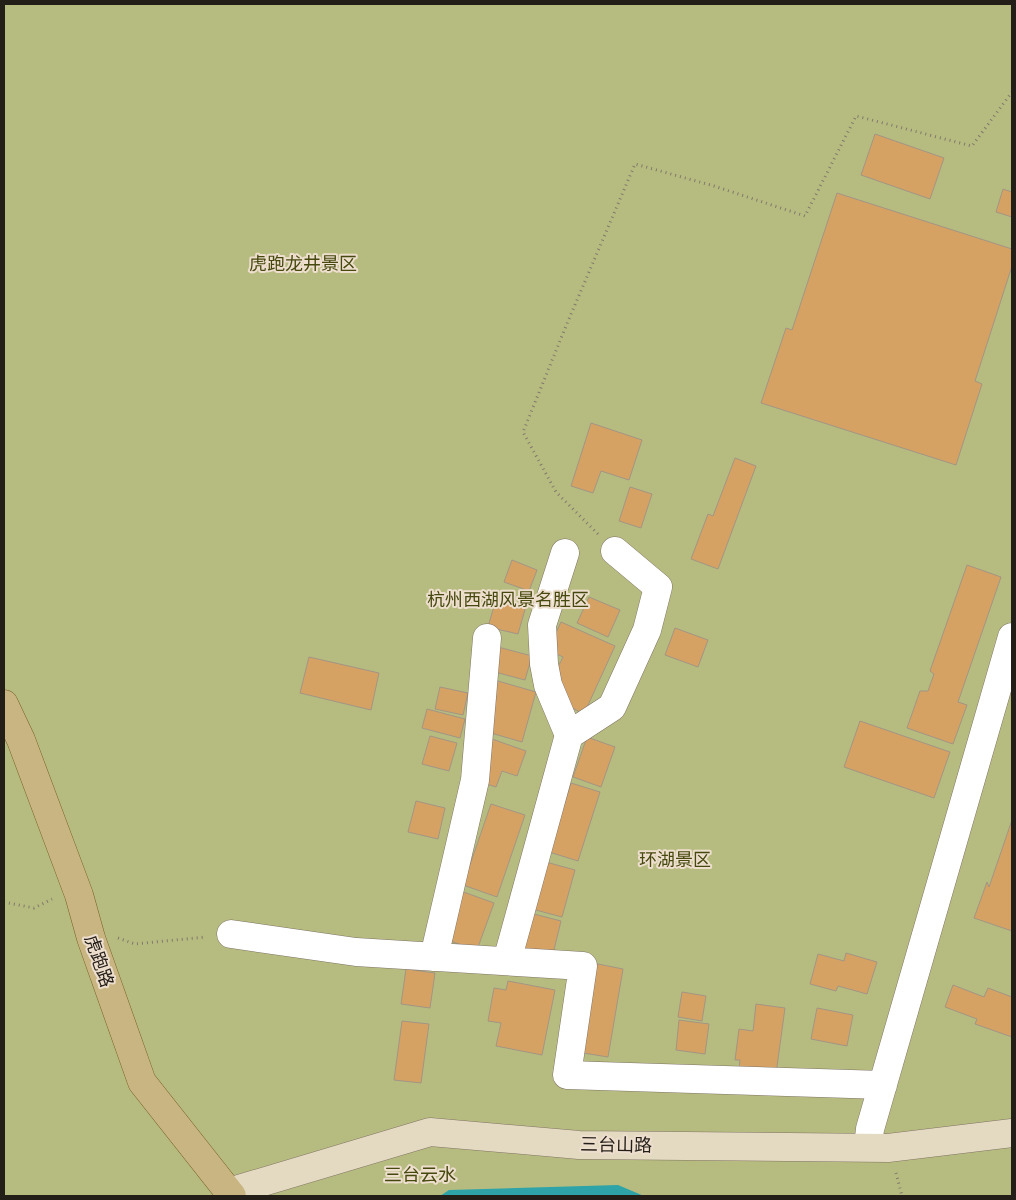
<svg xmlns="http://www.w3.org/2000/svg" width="1016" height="1200" viewBox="0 0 1016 1200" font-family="Rubik,'Noto Sans SC',sans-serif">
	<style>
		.green { fill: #b6bc7f }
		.water { fill: #2ea4a9 }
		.building { fill: #d6a264; stroke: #a29585 }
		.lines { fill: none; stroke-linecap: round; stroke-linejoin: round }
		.street-casing { stroke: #817365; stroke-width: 29 }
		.secondary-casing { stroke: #817365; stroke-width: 29 }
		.primary-casing { stroke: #786027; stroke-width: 29 }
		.path { stroke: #82786e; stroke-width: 3; stroke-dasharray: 1 4; stroke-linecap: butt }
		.street { stroke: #fff; stroke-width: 28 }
		.secondary { stroke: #e4dac1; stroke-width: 28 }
		.primary { stroke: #c9b582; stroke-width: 28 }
		.labels { text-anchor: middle; stroke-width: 4; stroke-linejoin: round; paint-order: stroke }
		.park-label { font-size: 18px; fill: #46490e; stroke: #eddece }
		.street-label { font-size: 18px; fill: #231e18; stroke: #eddece }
	</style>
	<rect width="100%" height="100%" fill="#eddece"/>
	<path class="green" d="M4,4H1012V1196H4Z"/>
	<path class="water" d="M618,1185L644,1196H440L449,1190Z"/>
	<path class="building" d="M875,134L944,158L930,199L861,175Z
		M1003,189L1012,192V217L996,212Z
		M837,193L1012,249V266L975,381L982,384L956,465L761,403L786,328L792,330Z
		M591,423L642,440L629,480L601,471L593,493L571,486Z
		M735,458L756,466L718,569L691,559L708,514L713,516Z
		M630,487L652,494L641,528L619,521Z
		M512,560L537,570L529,591L504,582Z
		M967,565L1001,577L958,702L967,705L953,744L907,728L920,691H928L934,674L930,671Z
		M589,597L620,610L608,637L577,623Z
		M496,599L526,606L518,634L488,627Z
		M561,622L615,646L584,714L557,700L550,683L563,657L548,650Z
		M675,628L708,640L698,667L665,655Z
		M498,647L532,656L525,680L491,671Z
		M309,657L379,673L371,710L300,693Z
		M498,681L536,692L522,742L484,731Z
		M440,687L468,693L463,715L435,709Z
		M427,709L465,719L460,738L422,728Z
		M860,721L950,752L934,798L844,767Z
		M430,736L457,743L449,771L422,764Z
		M587,737L615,747L601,787L573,777Z
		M492,739L526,751L517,776L502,771L496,787L477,781Z
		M571,783L600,792L578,861L549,852Z
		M416,801L445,808L438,839L408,832Z
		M491,804L525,815L497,897L463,885Z
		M1012,820V931L974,918L987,882L989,887Z
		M546,862L575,870L562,917L532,909Z
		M458,890L494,903L477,950L444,939Z
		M530,913L561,921L552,958L521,950Z
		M846,953L877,962L867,994L838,986L836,991L810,984L818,954L844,961Z
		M593,963L623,969L608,1057L577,1052Z
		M406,969L435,973L430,1008L401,1004Z
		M508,981L555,990L542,1055L496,1046L501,1023L488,1021L494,988L506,990Z
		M953,985L984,997L988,988L1012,997V1037L975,1024L977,1019L945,1007Z
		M682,992L706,996L702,1021L678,1017Z
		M756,1004L785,1008L776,1074L739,1069L740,1060H735L739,1029L753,1031Z
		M817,1008L853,1015L847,1046L811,1039Z
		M679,1020L709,1024L705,1054L676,1050Z
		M402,1021L429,1024L421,1083L394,1080Z"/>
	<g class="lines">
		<g class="street-casing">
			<path id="street" d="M569,735L612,707L647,630L658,587L615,551
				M231,934L356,952L583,966L567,1075L883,1085
				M434,957L475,780L487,638
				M507,961L569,735L548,685L544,664L542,625L565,553
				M868,1147L870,1129L1012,637"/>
		</g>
		<g class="secondary-casing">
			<path id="secondary" d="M229,1192L430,1132L579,1145L888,1148L1012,1133"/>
		</g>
		<g class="primary-casing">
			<path id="primary" d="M4,704L21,740L79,895L91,938L142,1082L232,1196"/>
		</g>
		<path class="path" d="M598,534L556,492L523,432L566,326L635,164L714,186L805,216L856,116L972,146L1012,92
			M4,902L34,908L52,899
			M118,938L135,944L206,937
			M896,1173L902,1196"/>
		<use href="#street" class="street"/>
		<use href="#secondary" class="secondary"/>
		<use href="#primary" class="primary"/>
	</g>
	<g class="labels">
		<g class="park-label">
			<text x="303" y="270">虎跑龙井景区</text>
			<text x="508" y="606">杭州西湖风景名胜区</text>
			<text x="675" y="866">环湖景区</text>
			<text x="420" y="1181">三台云水</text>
		</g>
		<g class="street-label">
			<text transform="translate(99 961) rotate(71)" y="6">虎跑路</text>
			<text transform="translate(616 1145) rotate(1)" y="6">三台山路</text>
		</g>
	</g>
	<rect width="1016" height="1200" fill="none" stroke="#231e18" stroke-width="10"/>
</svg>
